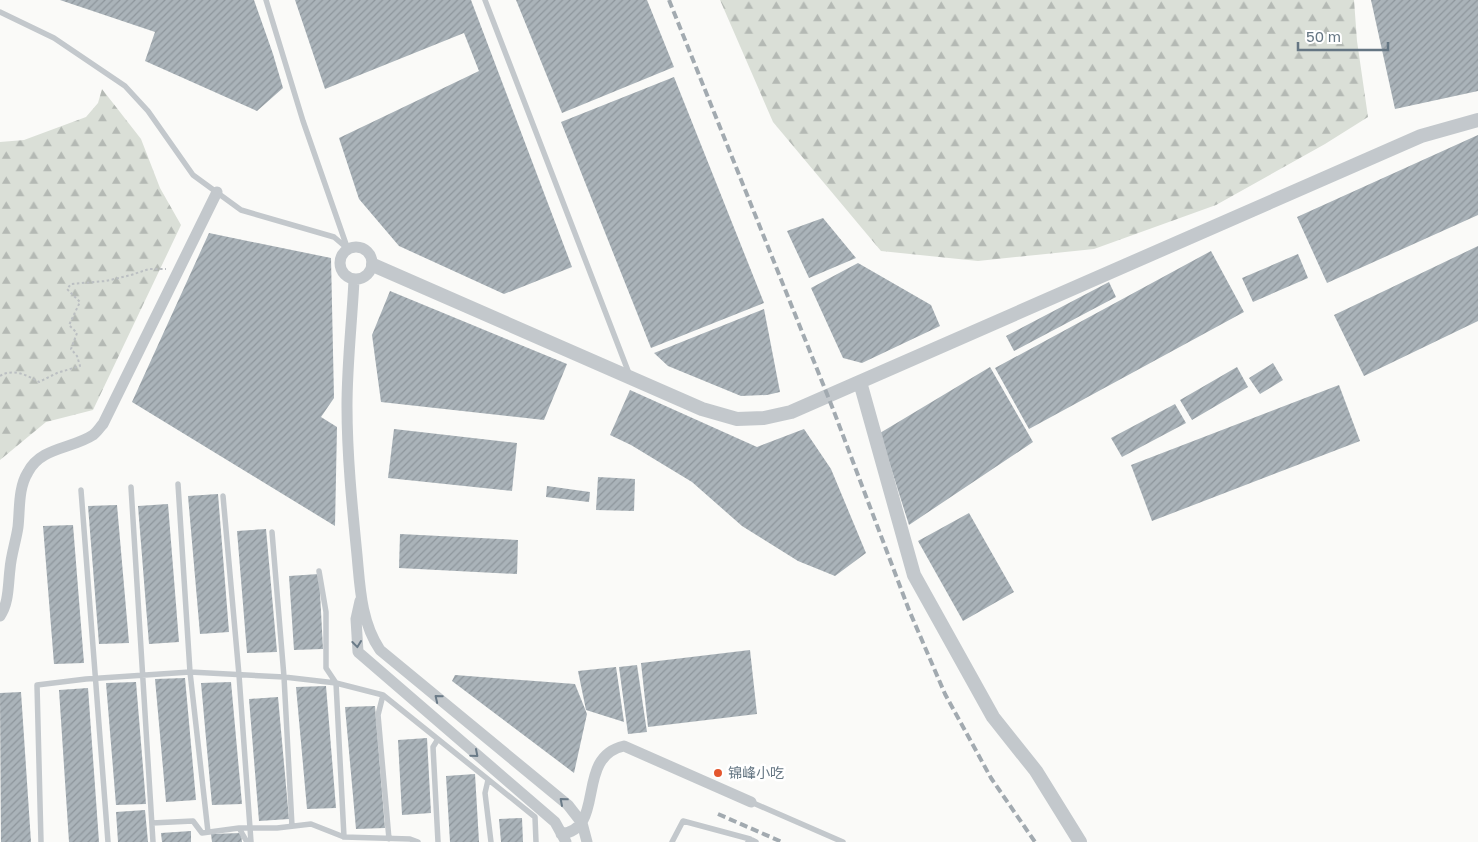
<svg xmlns="http://www.w3.org/2000/svg" width="1478" height="842" viewBox="0 0 1478 842" font-family="'Golos Text','Noto Sans SC',sans-serif">
	<style>
		.forest { fill: url(#forest-firs) }
		.building { fill: url(#building-hatch) }
		.lines { fill: none; stroke-linecap: round; stroke-linejoin: round }
		.path { stroke: #bbbfc2; stroke-width: 2; stroke-dasharray: 2.5 2.5; stroke-linecap: butt }
		.service { stroke: #c3c8cc; stroke-width: 5.5 }
		.minor { stroke: #c3c8cc; stroke-width: 11 }
		.tertiary { stroke: #c3c8cc; stroke-width: 14 }
		.rail { stroke: #a2aab0; stroke-width: 4; stroke-dasharray: 8 4; stroke-linecap: butt }
		.oneway { stroke: #6a7a87 }
		.poi-dot { fill: #e4572e; stroke: #fff; stroke-width: 2 }
		.labels { text-anchor: middle; stroke-width: 5; stroke-linejoin: round; paint-order: stroke }
		.poi-label { font-size: 14px; fill: #657683; stroke: #fff; text-anchor: start }
	</style>
	<defs>
		<pattern id="forest-firs" width="22" height="20" patternUnits="userSpaceOnUse" patternTransform="scale(1.25)"><rect width="22" height="20" fill="#dadfd7"/><path d="M5 1l3.5 6h-7zM16 11l3.5 6h-7z" fill="#b4b9b4"/></pattern>
		<pattern id="building-hatch" width="6" height="6" patternUnits="userSpaceOnUse" patternTransform="scale(1.25)"><rect width="6" height="6" fill="#aab3b9"/><path d="M-1 1l2-2M0 6l6-6M5 7l2-2" fill="none" stroke="#8e969c"/></pattern>
	</defs>
	<rect width="100%" height="100%" fill="#fafaf8"/>
	<path class="forest" d="M720,0H1354L1357,41L1368,117L1325,144L1216,205L1094,249L978,261L881,251L773,122Z
		M102,89L141,139L160,188L181,225L93,410L46,422L0,460V142L24,140L86,117L98,103Z"/>
	<path class="building" d="M60,0H254L273,54L283,88L257,111L145,61L155,32Z
		M295,0H471L572,267L504,294L399,246L359,199L339,138L479,71L464,33L325,89Z
		M516,0H647L674,67L562,113Z
		M1371,0H1478V91L1395,109Z
		M674,77L764,303L651,348L561,122Z
		M1478,135V215L1327,283L1297,217Z
		M823,218L856,258L809,278L787,231Z
		M209,233L331,258L334,398L321,417L337,427L335,526L132,402Z
		M1478,246V321L1364,376L1334,315Z
		M1211,251L1244,312L1029,429L995,368Z
		M1298,254L1308,278L1253,302L1242,278Z
		M858,263L931,305L940,326L862,363L843,358L811,288Z
		M1109,282L1116,297L1014,351L1006,336Z
		M390,291L567,364L544,420L381,402L372,335Z
		M764,309L780,392L767,395L741,396L668,366L654,353Z
		M1273,363L1283,380L1260,394L1249,378Z
		M990,367L1033,442L909,525L880,433Z
		M1237,367L1248,387L1192,420L1180,400Z
		M1339,385L1360,441L1152,521L1131,465Z
		M630,390L757,447L804,429L831,469L866,553L835,576L798,561L742,526L692,482L631,445L610,435Z
		M1175,404L1186,423L1122,457L1111,438Z
		M394,429L517,443L512,491L388,478Z
		M598,477L635,479L634,511L596,510Z
		M547,486L590,492L589,502L546,497Z
		M218,494L229,632L200,634L188,496Z
		M168,504L179,642L149,644L138,506Z
		M117,505L129,643L99,644L88,506Z
		M969,513L1014,592L963,621L918,541Z
		M73,525L84,663L54,664L43,526Z
		M266,529L277,652L247,653L237,531Z
		M400,534L518,540L517,574L399,568Z
		M319,574L323,649L294,650L289,576Z
		M750,650L757,714L648,727L641,663Z
		M637,665L647,732L628,734L619,667Z
		M616,667L624,722L586,710L578,671Z
		M455,675L575,684L587,714L574,773L452,681Z
		M185,678L196,800L166,802L155,679Z
		M136,682L146,804L116,805L106,683Z
		M231,682L242,804L212,805L201,683Z
		M326,686L336,808L307,809L296,687Z
		M88,688L99,842H69L59,690Z
		M21,692L31,842H1L0,693Z
		M278,697L289,819L259,821L249,699Z
		M375,706L385,828L356,829L345,707Z
		M427,738L431,813L402,815L398,740Z
		M475,774L479,842H450L446,776Z
		M145,810L148,842H118L116,812Z
		M522,818L523,842H501L499,819Z
		M191,831V842H162L161,833Z
		M241,833L242,842H212L211,834Z"/>
	<g class="lines">
		<path class="path" d="M0,376C13,368 27,375 39,382L57,373L80,366L77,356L71,349L77,333L69,325L80,302L67,289L71,284L106,281L131,275L149,269H166"/>
		<path class="service" d="M266,0L303,121L347,247
			M485,0L630,376
			M0,12L54,38L125,86L148,111L193,175L241,210L334,237L348,249
			M178,484L190,672L208,832
			M131,487L153,842
			M81,490L108,842
			M223,496L239,675L251,842
			M272,532L284,677L292,826
			M319,571L326,612V668L336,683L344,837
			M383,695L378,715L389,839
			M438,739L433,747L438,842
			M488,780L485,793L491,842
			M751,802L843,842
			M152,823L193,821L202,833L239,828L247,842
			M239,828H277L311,824L344,837L410,839L418,842
			M41,842L37,685L86,679L190,672L284,677L336,683L383,695L535,817L536,842
			M672,842L683,821L750,839
			M748,842L750,839L756,842"/>
		<path class="minor" d="M340 263a16 16 0 1 1 32 0a16 16 0 1 1-32 0Z
			M354,280C352,321 347,364 347,406C347,455 352,505 357,555C360,587 361,622 380,650L568,805L582,823L587,842
			M360,601L356,619L358,652L555,822L566,842
			M0,616C9,603 8,585 10,569C11,555 16,541 18,527C20,509 18,488 28,472C41,447 72,449 93,435C97,432 100,427 103,424L217,192
			M561,834C607,829 574,757 624,746L751,802"/>
		<path class="tertiary" d="M373,265L702,409L737,419L764,418L791,412L1421,136L1478,120
			M860,382L914,575L993,717L1036,771L1080,842"/>
		<path class="rail" d="M669,0L833,409L909,610L945,694L991,778L1035,842
			M718,814L782,842"/>
	</g>
	<defs><path id="oneway-chevron" d="M-2-3.5L2.5 0L-2 3.5" fill="none" stroke-width="1.6" stroke-linecap="round" stroke-linejoin="round" transform="scale(1.25)"/></defs>
	<g class="oneway">
		<use href="#oneway-chevron" transform="translate(357 644) rotate(83)"/>
		<use href="#oneway-chevron" transform="translate(438 698) rotate(-141)"/>
		<use href="#oneway-chevron" transform="translate(475 754) rotate(41)"/>
		<use href="#oneway-chevron" transform="translate(563 801) rotate(-139)"/>
	</g>
	<circle class="poi-dot" cx="718" cy="773" r="5"/>
	<g class="labels">
		<g class="poi-label">
			<text x="728" y="778">锦峰小吃</text>
		</g>
	</g>
	<path d="M1298 42v8h90v-8" fill="none" stroke="#657683" stroke-width="2.5"/>
	<text x="1306" y="42" font-size="15" fill="#657683" stroke="#ffffff" stroke-width="4" paint-order="stroke">50 m</text>
</svg>
